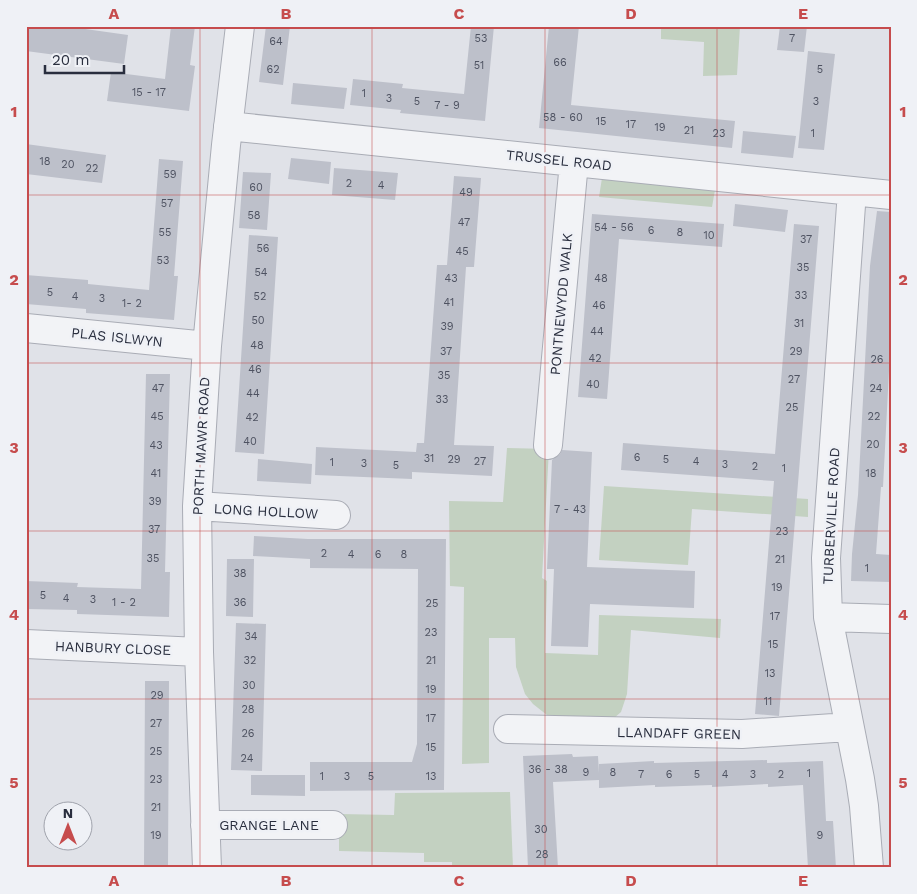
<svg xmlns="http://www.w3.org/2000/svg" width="917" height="894" viewBox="0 0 917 894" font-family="'Work Sans',sans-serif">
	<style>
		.green { fill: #c3d1c1 }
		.building { fill: #bdc0ca }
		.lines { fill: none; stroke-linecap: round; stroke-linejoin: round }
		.minor-casing { stroke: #a9acb5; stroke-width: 30 }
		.minor { stroke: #f2f3f6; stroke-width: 28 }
		.grid { fill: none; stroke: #c64c4d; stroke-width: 1; stroke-opacity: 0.55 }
		.labels { text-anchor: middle; stroke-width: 5; stroke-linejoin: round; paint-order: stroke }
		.number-label { font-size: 11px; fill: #4e5261 }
		.street-label { font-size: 14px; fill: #292e3e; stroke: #eff1f6 }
		.neatline { fill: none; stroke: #c64c4d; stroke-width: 2 }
		.grid-label { font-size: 16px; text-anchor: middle; font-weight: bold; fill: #c64c4d }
	</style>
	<rect width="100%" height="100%" fill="#e0e2e8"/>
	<path class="green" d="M661,26H740L737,75L703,76L704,42L661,39Z
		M602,178L715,190L712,207L599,197Z
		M507,448L549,449L542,578L547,581L545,653L598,655L599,615L721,619L720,638L631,630L627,694L621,712L613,719H552L533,704L525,694L516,667L515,638H489V763L462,764L464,587L450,586L449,501L503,502Z
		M604,486L808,499V517L692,509L688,565L599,560Z
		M510,792L513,868H452V862H424V853L339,851V814L394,815L395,793Z"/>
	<path class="building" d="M26,26H64L128,35L124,64L26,51Z
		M171,26H195L190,65L195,66L189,111L107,101L111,72L165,79Z
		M266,26H290L283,85L259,82Z
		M471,26H494L485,121L400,113L401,110L350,105L353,79L403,84L402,88L464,94Z
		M549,26H579L571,105L735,121L732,148L539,128Z
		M780,26H807L804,52L777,50Z
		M808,51L835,54L824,150L798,148Z
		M293,83L347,88L344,109L291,104Z
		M743,131L796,136L793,158L741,153Z
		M26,144L106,155L102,183L26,174Z
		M291,158L331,162L329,184L288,179Z
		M159,159L183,161L174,276H178L174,320L86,313V309L26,304V275L88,280V284L149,290Z
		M334,168L398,173L395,200L332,195Z
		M243,172L271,173L267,230L239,228Z
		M454,176L481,178L474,267H466L454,445L494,446L492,476L412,472V479L315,475L316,447L416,452L417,443H424L437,265H447Z
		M735,204L788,210L785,232L733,226Z
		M877,211L891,212V332L883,487H881L876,554L891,555V582L851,581L852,554L858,495L870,266Z
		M592,214L724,224L722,247L619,239L607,399L578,397Z
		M794,224L819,226L779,716L755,714L774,481L621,470L623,443L775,454Z
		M249,235L278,237L264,454L235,452Z
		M146,374H170L165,572H170L169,617L77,614V610L26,609V581L78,583L77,587L141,589Z
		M562,450L592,452L587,567L695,571L694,608L590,604L588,647L551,646L554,569H547L552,460L560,454Z
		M258,459L312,464L311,484L257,481Z
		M254,536L308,539H446L444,790L310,791V762H412L417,744L418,569L310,568V559L253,556Z
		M227,559H254L253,617L226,616Z
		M236,623L266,624L262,771L231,770Z
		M145,681H169L168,868H144Z
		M572,754L573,757L598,756L599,773V764L654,761V763L767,760V763L823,761L826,821H833L836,868H808L803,785L768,787V784L712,787V785L655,787V785L599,788V780L553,782L558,868H528L523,756Z
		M251,775H305V796L251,795Z"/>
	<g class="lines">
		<g class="minor-casing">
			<path id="minor" d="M228,126L891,195
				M852,191L826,558L828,617L860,779L864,806L869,868
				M26,328L207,346
				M548,445L574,162
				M197,506L336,515
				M828,617L891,619
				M26,644L199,652
				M508,729L742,734L849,727
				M205,825H333
				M207,868L199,652L197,506L207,346L226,145L240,26"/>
		</g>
		<use href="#minor" class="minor"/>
	</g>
	<path class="grid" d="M200,26V868M372,26V868M545,26V868M717,26V868M26,195H891M26,363H891M26,531H891M26,699H891"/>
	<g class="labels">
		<g class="number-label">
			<text x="481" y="42">53</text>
			<text x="792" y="42">7</text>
			<text x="276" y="45">64</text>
			<text x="560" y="66">66</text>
			<text x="479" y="69">51</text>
			<text x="273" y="73">62</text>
			<text x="820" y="73">5</text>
			<text x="149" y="96">15 - 17</text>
			<text x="364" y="97">1</text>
			<text x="389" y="102">3</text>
			<text x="417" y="105">5</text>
			<text x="816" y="105">3</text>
			<text x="447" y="109">7 - 9</text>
			<text x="563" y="121">58 - 60</text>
			<text x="601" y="125">15</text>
			<text x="631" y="128">17</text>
			<text x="660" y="131">19</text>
			<text x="689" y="134">21</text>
			<text x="719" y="137">23</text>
			<text x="813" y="137">1</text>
			<text x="45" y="165">18</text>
			<text x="68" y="168">20</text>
			<text x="92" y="172">22</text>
			<text x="170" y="178">59</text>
			<text x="349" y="187">2</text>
			<text x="381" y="189">4</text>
			<text x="256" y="191">60</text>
			<text x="466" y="196">49</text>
			<text x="167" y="207">57</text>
			<text x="254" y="219">58</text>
			<text x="464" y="226">47</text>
			<text x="614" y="231">54 - 56</text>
			<text x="651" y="234">6</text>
			<text x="165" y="236">55</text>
			<text x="680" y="236">8</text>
			<text x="709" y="239">10</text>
			<text x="806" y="243">37</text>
			<text x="263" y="252">56</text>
			<text x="462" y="255">45</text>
			<text x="163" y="264">53</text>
			<text x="803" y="271">35</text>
			<text x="261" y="276">54</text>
			<text x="451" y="282">43</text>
			<text x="601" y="282">48</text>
			<text x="50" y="296">5</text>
			<text x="801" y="299">33</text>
			<text x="75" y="300">4</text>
			<text x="260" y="300">52</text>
			<text x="102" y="302">3</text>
			<text x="449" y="306">41</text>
			<text x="132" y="307">1- 2</text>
			<text x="599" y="309">46</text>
			<text x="258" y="324">50</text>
			<text x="799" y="327">31</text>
			<text x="447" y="330">39</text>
			<text x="597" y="335">44</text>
			<text x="257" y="349">48</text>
			<text x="446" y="355">37</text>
			<text x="796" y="355">29</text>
			<text x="595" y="362">42</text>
			<text x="877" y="363">26</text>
			<text x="255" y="373">46</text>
			<text x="444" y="379">35</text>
			<text x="794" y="383">27</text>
			<text x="593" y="388">40</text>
			<text x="158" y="392">47</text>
			<text x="876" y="392">24</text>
			<text x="253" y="397">44</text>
			<text x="442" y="403">33</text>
			<text x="792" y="411">25</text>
			<text x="157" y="420">45</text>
			<text x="874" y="420">22</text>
			<text x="252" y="421">42</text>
			<text x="250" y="445">40</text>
			<text x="873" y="448">20</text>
			<text x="156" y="449">43</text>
			<text x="637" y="461">6</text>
			<text x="429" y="462">31</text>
			<text x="454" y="463">29</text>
			<text x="666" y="463">5</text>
			<text x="480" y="465">27</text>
			<text x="696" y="465">4</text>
			<text x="332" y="466">1</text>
			<text x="364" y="467">3</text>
			<text x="725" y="468">3</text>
			<text x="396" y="469">5</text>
			<text x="755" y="470">2</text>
			<text x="784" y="472">1</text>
			<text x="156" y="477">41</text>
			<text x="871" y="477">18</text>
			<text x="155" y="505">39</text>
			<text x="570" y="513">7 - 43</text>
			<text x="154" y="533">37</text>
			<text x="782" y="535">23</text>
			<text x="324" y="557">2</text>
			<text x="351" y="558">4</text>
			<text x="378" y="558">6</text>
			<text x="404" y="558">8</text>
			<text x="153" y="562">35</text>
			<text x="780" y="563">21</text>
			<text x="867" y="572">1</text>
			<text x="240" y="577">38</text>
			<text x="777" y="591">19</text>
			<text x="43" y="599">5</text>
			<text x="66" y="602">4</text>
			<text x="93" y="603">3</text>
			<text x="124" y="606">1 - 2</text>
			<text x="240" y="606">36</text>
			<text x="432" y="607">25</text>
			<text x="775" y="620">17</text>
			<text x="431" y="636">23</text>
			<text x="251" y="640">34</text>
			<text x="773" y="648">15</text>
			<text x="250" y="664">32</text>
			<text x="431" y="664">21</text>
			<text x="770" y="677">13</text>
			<text x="249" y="689">30</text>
			<text x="431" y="693">19</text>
			<text x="157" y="699">29</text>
			<text x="768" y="705">11</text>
			<text x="248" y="713">28</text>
			<text x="431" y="722">17</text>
			<text x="156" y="727">27</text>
			<text x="248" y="737">26</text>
			<text x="431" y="751">15</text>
			<text x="156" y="755">25</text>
			<text x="247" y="762">24</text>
			<text x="548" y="773">36 - 38</text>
			<text x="586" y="776">9</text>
			<text x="613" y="776">8</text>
			<text x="809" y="777">1</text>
			<text x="641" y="778">7</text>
			<text x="669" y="778">6</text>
			<text x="697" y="778">5</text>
			<text x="725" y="778">4</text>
			<text x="753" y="778">3</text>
			<text x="781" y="778">2</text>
			<text x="322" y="780">1</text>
			<text x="347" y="780">3</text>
			<text x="371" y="780">5</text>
			<text x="431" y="780">13</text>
			<text x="156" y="783">23</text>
			<text x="156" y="811">21</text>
			<text x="541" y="833">30</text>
			<text x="156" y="839">19</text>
			<text x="820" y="839">9</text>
			<text x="542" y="858">28</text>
		</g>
		<g class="street-label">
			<text transform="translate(559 160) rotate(6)" y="5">TRUSSEL ROAD</text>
			<text transform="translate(561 304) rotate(-85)" y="5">PONTNEWYDD WALK</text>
			<text transform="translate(117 337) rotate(6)" y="5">PLAS ISLWYN</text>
			<text transform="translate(201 446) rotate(-87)" y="5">PORTH MAWR ROAD</text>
			<text transform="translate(266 511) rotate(3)" y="5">LONG HOLLOW</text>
			<text transform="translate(831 516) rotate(-87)" y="5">TURBERVILLE ROAD</text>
			<text transform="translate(113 648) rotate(2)" y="5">HANBURY CLOSE</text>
			<text transform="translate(679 733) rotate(1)" y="5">LLANDAFF GREEN</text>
			<text x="269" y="830">GRANGE LANE</text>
		</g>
	</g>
	<rect width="917" height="894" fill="none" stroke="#eff1f6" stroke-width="55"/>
	<g transform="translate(68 826)"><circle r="24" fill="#eff1f6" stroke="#a0a3ac"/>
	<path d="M0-4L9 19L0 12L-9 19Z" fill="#c64c4d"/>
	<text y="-8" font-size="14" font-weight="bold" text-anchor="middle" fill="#292e3e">N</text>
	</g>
	<path d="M45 65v8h79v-8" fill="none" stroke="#292e3e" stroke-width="2.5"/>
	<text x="52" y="65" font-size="15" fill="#292e3e" stroke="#eff1f6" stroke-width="4" paint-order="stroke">20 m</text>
	<rect x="28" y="28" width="862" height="838" class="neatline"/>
	<g class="grid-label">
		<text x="114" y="19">A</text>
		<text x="286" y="19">B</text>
		<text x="459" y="19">C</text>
		<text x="631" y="19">D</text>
		<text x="803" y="19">E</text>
		<text x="14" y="117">1</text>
		<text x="903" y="117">1</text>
		<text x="14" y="285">2</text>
		<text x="903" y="285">2</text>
		<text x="14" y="453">3</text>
		<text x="903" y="453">3</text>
		<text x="14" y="620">4</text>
		<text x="903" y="620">4</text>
		<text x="14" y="788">5</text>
		<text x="903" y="788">5</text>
		<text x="114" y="886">A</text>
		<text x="286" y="886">B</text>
		<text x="459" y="886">C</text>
		<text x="631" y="886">D</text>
		<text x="803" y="886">E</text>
	</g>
</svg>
